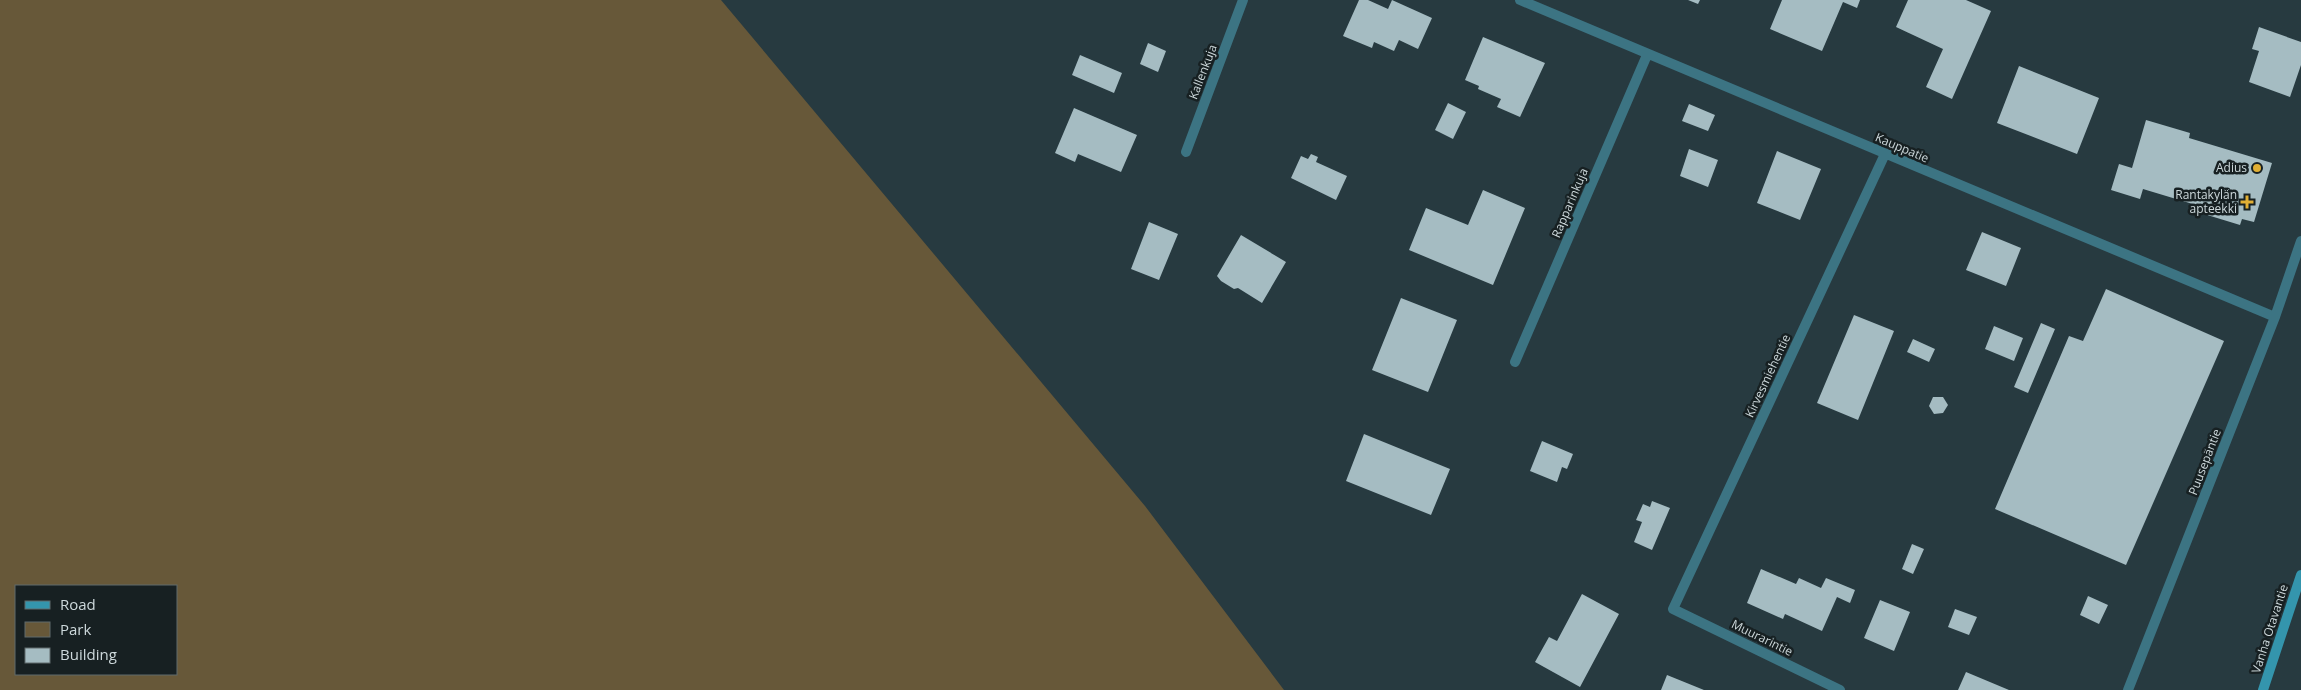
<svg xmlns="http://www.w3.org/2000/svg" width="2301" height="690" viewBox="0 0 2301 690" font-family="'Open Sans',sans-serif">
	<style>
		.green { fill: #675839; fill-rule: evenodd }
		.building { fill: #a5bcc2 }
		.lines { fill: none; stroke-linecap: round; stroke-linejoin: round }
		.street { stroke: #3c7483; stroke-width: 10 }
		.secondary { stroke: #3495ad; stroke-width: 10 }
		.poi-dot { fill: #e1af34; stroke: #172022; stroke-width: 2 }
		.labels { text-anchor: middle; stroke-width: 5; stroke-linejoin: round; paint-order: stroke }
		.street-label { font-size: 12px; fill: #cdd8db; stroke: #172022 }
		.poi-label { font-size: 12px; fill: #cdd8db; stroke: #172022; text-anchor: end }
	</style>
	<rect width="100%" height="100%" fill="#273a40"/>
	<path class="green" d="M0,0H721L1145,506L1284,690H0ZM16,586H176V674H16Z"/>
	<path class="building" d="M1359,0H1368L1388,9L1392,0L1432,18L1418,49L1399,40L1394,51L1374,42L1372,48L1343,36Z
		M1688,0H1700L1698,4Z
		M1782,0H1860L1857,8L1843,2L1822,51L1770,29Z
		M1908,0H1966L1991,11L1952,99L1926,87L1943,49L1896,27Z
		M2259,27L2301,42V65L2290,97L2249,82L2259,51L2252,49Z
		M1483,37L1545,63L1520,117L1497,107L1501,99L1478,89L1479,86L1465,80Z
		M1148,43L1166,51L1158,72L1140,64Z
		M1080,55L1122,73L1114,93L1072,75Z
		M2019,66L2099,98L2077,154L1997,123Z
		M1448,103L1466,112L1453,139L1435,130Z
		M1689,104L1715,115L1708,131L1682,121Z
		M1074,108L1137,135L1121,172L1078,154L1075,162L1055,153Z
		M2146,120L2190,133L2189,138L2272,163L2254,222L2242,219L2240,225L2204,214L2206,208L2143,189L2140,199L2111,190L2119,164L2132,168Z
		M1689,149L1718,160L1708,187L1680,176Z
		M1777,151L1821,169L1800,220L1757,203Z
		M1311,154L1318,157L1316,162L1347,176L1336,200L1291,178L1301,156L1308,159Z
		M1483,190L1525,208L1493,285L1409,250L1426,208L1468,225Z
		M1149,222L1178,234L1159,280L1131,269Z
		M1982,232L2021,248L2006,286L1966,270Z
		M1241,235L1286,262L1262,303L1238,288L1234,289L1221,281L1217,276Z
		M2106,289L2224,341L2126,565L1995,509L2069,336L2083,341Z
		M1401,298L1457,320L1428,392L1372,370Z
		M1854,315L1894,331L1858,420L1817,403Z
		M2041,323L2055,329L2028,393L2014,387Z
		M1994,326L2023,338L2014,361L1985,349Z
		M1913,339L1935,349L1929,362L1907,352Z
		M1933,397H1943L1948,405L1943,413L1934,414L1929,406Z
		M1364,434L1450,469L1431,515L1346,481Z
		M1542,441L1573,454L1567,469L1562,467L1557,482L1530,471Z
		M1652,501L1670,508L1652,550L1634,542L1642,522L1636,520L1643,504L1650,507Z
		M1912,544L1924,549L1913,574L1902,569Z
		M1761,569L1796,584L1799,578L1821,588L1826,578L1855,590L1850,603L1837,597L1822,631L1785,614L1783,619L1747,603Z
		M1582,594L1619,614L1580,687L1535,662L1549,637L1557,641Z
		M2088,596L2108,605L2099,624L2080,615Z
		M1880,600L1910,612L1894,651L1864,638Z
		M1955,609L1977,617L1969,635L1948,627Z
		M1966,672L2009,690H1958Z
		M1667,675L1704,690H1661Z"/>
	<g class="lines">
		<path class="street" d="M1520,0L2275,317
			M1186,152L1243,0
			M1515,362L1647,55
			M1840,690L1673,609L1885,154
			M2128,690L2275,317L2301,241"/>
		<path class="secondary" d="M2263,690L2301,575"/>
	</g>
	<g class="poi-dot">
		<circle cx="2257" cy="168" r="5"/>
		<path d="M2244.5 194.5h5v5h5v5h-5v5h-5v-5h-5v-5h5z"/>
	</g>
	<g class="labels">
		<g class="street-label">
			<text transform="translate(1203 72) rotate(-69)" y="4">Kallenkuja</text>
			<text transform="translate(1902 148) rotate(23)" y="4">Kauppatie</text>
			<text transform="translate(1570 203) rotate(-67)" y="4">Rapparinkuja</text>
			<text transform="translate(1768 376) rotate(-65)" y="4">Kirvesmiehentie</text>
			<text transform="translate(2205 462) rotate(-69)" y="4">Puusepäntie</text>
			<text transform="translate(2270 629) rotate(-72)" y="4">Vanha Otavantie</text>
			<text transform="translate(1762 638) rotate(26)" y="4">Muurarintie</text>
		</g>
		<g class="poi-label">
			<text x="2247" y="172">Adius</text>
			<text x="2237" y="199">Rantakylän<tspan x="2237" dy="14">apteekki</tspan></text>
		</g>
	</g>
	<rect x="15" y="585" width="162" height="90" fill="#172022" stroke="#606a6c"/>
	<rect x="25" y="601" width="25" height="8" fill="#3495ad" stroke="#606a6c"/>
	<text x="60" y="610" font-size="15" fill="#cdd8db">Road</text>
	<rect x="25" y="622" width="25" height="15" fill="#675839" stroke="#606a6c"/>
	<text x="60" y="635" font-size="15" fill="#cdd8db">Park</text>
	<rect x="25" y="648" width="25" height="15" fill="#a5bcc2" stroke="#606a6c"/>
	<text x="60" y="660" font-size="15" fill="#cdd8db">Building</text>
</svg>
